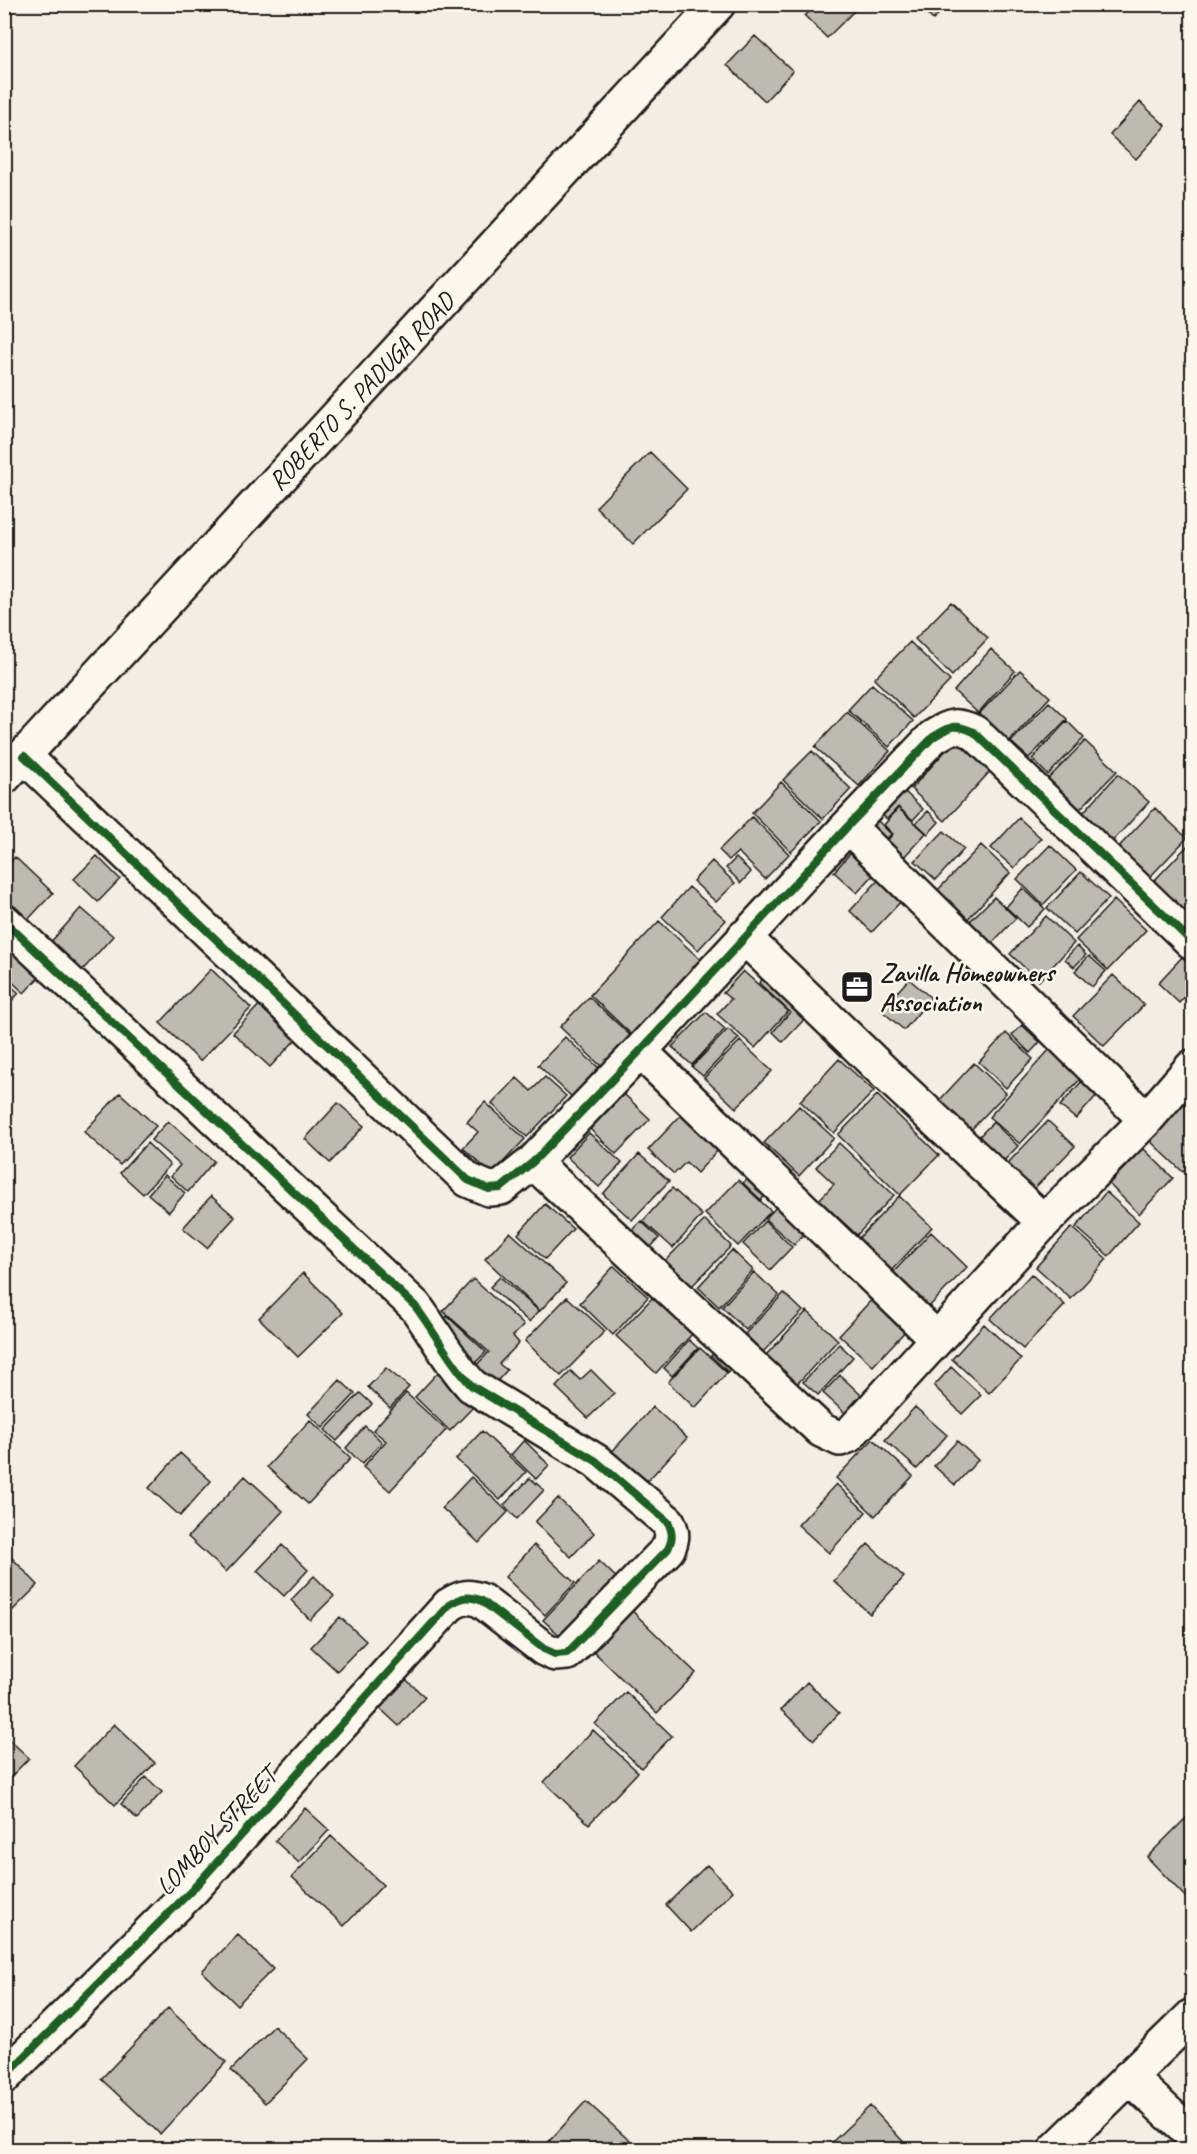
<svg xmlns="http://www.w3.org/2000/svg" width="1197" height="2154" viewBox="0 0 1197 2154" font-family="Caveat,sans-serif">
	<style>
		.building { fill: #bdbab1; stroke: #1c1c1c; stroke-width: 1.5 }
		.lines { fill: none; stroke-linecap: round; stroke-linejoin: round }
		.street-casing { stroke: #1c1c1c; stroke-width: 38 }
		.secondary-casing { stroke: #1c1c1c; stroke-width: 38 }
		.street { stroke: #fbf7ec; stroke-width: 33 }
		.secondary { stroke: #fbf7ec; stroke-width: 33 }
		.cycleway-casing { stroke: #fbf7ec; stroke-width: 11 }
		.cycleway { stroke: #1b5e20; stroke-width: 8 }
		.labels { text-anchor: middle; stroke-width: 5; stroke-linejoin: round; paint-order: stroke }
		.street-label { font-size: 26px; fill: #1c1c1c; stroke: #fbf7ec }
		.poi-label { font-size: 26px; font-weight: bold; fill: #1c1c1c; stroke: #fbf7ec; text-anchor: start }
	</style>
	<rect width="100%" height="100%" fill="#f2eee4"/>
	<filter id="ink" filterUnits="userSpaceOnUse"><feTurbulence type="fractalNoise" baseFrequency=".0167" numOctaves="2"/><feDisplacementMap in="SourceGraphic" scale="12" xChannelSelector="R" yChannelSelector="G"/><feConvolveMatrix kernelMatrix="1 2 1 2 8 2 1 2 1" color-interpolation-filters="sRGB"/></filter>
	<g filter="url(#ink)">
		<path class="building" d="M817,4H848L854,11L827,38L805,16Z
			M917,4H948L933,20Z
			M755,36L793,71L765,101L727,65Z
			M1140,102L1166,126L1136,159L1110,135Z
			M650,452L687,489L633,544L596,507Z
			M951,602L988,638L952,676L915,639Z
			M910,642L950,681L914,718L874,679Z
			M991,649L1015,671L978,713L954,691Z
			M1020,670L1050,697L1008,743L978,715Z
			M872,684L913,721L889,747L848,710Z
			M1049,702L1067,719L1029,758L1011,742Z
			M847,712L890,751L859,786L815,747Z
			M1067,721L1084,738L1048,775L1032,759Z
			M959,736L993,768L945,821L911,789Z
			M1085,741L1117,771L1080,809L1048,779Z
			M812,751L851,789L823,819L783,780Z
			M1118,774L1149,802L1109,845L1079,817Z
			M781,782L821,821L791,852L752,813Z
			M903,790L923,809L913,820L898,807L887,819L881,814Z
			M898,808L926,833L903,858L886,842L893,834L884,825Z
			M1155,808L1187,838L1147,880L1115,851Z
			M928,811L939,822L928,834L916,823Z
			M752,817L789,854L765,879L738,852L729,860L719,850Z
			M1019,818L1041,838L1014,868L991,848Z
			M877,820L891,834L884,842L870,829Z
			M944,831L964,849L936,880L915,861Z
			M1191,842L1192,908L1186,915L1152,883Z
			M981,845L1010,873L966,921L936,892Z
			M1050,845L1076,870L1043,905L1017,879Z
			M853,850L876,872L857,893L834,872Z
			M97,856L120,879L98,902L74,879Z
			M15,857L53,893L21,927L4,911V868Z
			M736,858L751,872L741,883L726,868Z
			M712,861L735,883L716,902L693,881Z
			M1081,872L1109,898L1075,934L1047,908Z
			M882,876L905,897L872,932L850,911Z
			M689,887L726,920L698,950L662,917Z
			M1023,888L1045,909L1027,927L1006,907Z
			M994,897L1016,918L991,944L968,923Z
			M1114,900L1146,930L1108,970L1076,940Z
			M81,908L113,936L80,973L49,944Z
			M1046,916L1074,943L1039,981L1010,954Z
			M659,921L702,961L633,1036L590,995Z
			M1077,946L1086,955L1074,967L1065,959Z
			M20,947L45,971L24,993L4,974V963Z
			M1089,956L1106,971L1092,987L1075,971Z
			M1182,957L1192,966V989L1179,1003L1158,983Z
			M211,969L251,1008L200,1061L160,1023Z
			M743,971L788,1011L755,1048L717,1014L731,999L723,993Z
			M769,971L812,1011L783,1042L773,1032L790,1012L759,983Z
			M1113,975L1144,1005L1104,1046L1073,1016Z
			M909,979L931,998L904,1030L881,1010Z
			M4,980L19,993L4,1009Z
			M589,997L633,1038L604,1069L560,1027Z
			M262,1002L299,1036L270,1067L233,1033Z
			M706,1012L725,1029L692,1065L672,1047Z
			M1022,1025L1040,1042L1030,1053L1012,1035Z
			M728,1029L739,1038L703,1076L692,1067Z
			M1006,1033L1033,1059L1006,1088L979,1062Z
			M565,1037L600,1069L573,1098L538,1065Z
			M740,1041L772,1071L736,1108L704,1078Z
			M1050,1049L1082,1077L1020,1144L989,1117Z
			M839,1059L874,1091L834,1133L800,1101Z
			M974,1063L1006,1093L969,1132L937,1103Z
			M545,1077L566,1096L527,1137L492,1104L517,1078L531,1091Z
			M1082,1081L1097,1095L1076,1119L1060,1106Z
			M120,1093L156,1126L120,1165L84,1132Z
			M624,1094L650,1119L616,1154L590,1129Z
			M1192,1094V1162L1183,1172L1149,1140Z
			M877,1095L939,1155L900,1195L838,1135Z
			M485,1102L525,1139L492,1174L463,1148L478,1132L467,1122Z
			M338,1103L364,1126L330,1163L305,1139Z
			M799,1106L834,1138L799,1176L764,1143Z
			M684,1112L721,1147L697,1173L686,1162L674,1174L648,1150Z
			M168,1121L214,1161L188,1192L171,1176L180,1165L151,1140Z
			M1048,1121L1075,1146L1031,1192L1004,1167Z
			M993,1122L1018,1146L998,1167L973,1143Z
			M589,1133L622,1163L599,1187L567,1157Z
			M147,1143L170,1165L143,1194L120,1173Z
			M839,1143L894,1195L857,1235L819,1200L834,1184L816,1167Z
			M1143,1148L1173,1178L1139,1214L1109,1184Z
			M639,1154L669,1181L632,1220L603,1194Z
			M753,1172L771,1189L761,1200L743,1183Z
			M165,1175L185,1193L169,1212L148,1194Z
			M738,1180L771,1211L738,1246L705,1214Z
			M672,1188L702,1215L673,1248L643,1221Z
			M1106,1192L1139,1222L1109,1256L1076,1227Z
			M211,1196L235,1217L207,1248L183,1228Z
			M899,1196L932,1227L891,1271L857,1240Z
			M782,1201L810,1227L794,1245L765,1219Z
			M545,1204L573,1229L545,1259L518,1234Z
			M705,1220L731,1246L688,1290L662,1264Z
			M641,1221L659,1238L651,1247L632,1230Z
			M765,1221L792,1247L770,1270L743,1244Z
			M1072,1227L1107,1259L1071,1299L1036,1267Z
			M510,1232L566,1283L540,1311L485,1259Z
			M931,1232L967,1267L924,1312L888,1278Z
			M732,1250L753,1270L719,1307L698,1287Z
			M614,1266L648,1297L613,1335L580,1303Z
			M754,1272L779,1295L746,1330L722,1307Z
			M303,1273L343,1313L298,1357L259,1318Z
			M1031,1274L1065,1305L1023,1349L990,1319Z
			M500,1277L539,1311L529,1322L490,1287Z
			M473,1279L524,1325L513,1336L519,1343L499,1364L507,1370L490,1389L471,1371L489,1352L443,1311Z
			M784,1293L803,1311L763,1352L745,1334Z
			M655,1295L694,1332L656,1373L616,1336Z
			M875,1296L909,1327L873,1366L839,1335Z
			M567,1297L605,1331L561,1376L525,1341Z
			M807,1311L838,1340L797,1384L766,1355Z
			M447,1316L486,1352L473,1365L435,1329Z
			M984,1324L1021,1359L989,1393L952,1359Z
			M689,1340L698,1348L672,1376L664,1368Z
			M839,1344L853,1357L818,1395L803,1382Z
			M700,1348L727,1373L695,1408L668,1382Z
			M717,1349L735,1365L728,1372L711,1356Z
			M443,1367L478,1402L450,1431L415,1397Z
			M951,1367L981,1395L962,1414L934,1386Z
			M386,1368L409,1387L390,1408L368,1387Z
			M591,1370L614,1393L588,1418L556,1387L571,1371L580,1380Z
			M840,1375L861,1395L845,1413L823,1393Z
			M340,1380L355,1394L323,1428L308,1414Z
			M360,1393L372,1404L337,1441L325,1430Z
			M406,1393L446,1430L390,1491L363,1467L386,1441L373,1430Z
			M653,1407L687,1438L641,1488L607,1457Z
			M915,1407L947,1435L917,1469L885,1440Z
			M310,1420L351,1458L308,1504L267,1467Z
			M365,1426L382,1442L362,1464L346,1448Z
			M482,1431L526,1472L500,1500L456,1459Z
			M873,1439L913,1476L875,1516L836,1478Z
			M524,1440L549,1465L536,1479L511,1455Z
			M957,1441L978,1460L955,1485L934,1466Z
			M180,1453L211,1481L180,1516L149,1488Z
			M245,1476L283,1511L226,1572L188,1537Z
			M471,1477L508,1512L479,1543L442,1508Z
			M530,1478L544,1490L517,1519L504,1505Z
			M836,1484L866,1512L829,1553L798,1525Z
			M558,1498L594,1533L571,1557L535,1522Z
			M868,1544L904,1577L870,1614L834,1581Z
			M282,1545L308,1570L284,1596L257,1571Z
			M534,1545L575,1583L545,1615L505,1577Z
			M12,1558L38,1585L11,1612L4,1605V1565Z
			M599,1561L623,1584L567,1642L543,1620Z
			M314,1576L334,1596L310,1620L291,1600Z
			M624,1603L696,1673L657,1713L585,1643Z
			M340,1617L366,1641L337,1671L311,1647Z
			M399,1673L425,1697L399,1726L373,1702Z
			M807,1682L839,1713L814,1740L781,1710Z
			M626,1692L672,1736L641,1768L595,1724Z
			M114,1724L155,1763L115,1805L74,1766Z
			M593,1730L638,1772L589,1824L544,1782Z
			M4,1735L29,1758L4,1784Z
			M146,1777L162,1792L137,1819L121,1804Z
			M305,1808L329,1830L299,1863L275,1841Z
			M1192,1812V1904L1147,1857Z
			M331,1836L383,1885L344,1926L292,1877Z
			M707,1865L733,1891L691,1932L666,1905Z
			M238,1935L273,1969L237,2005L202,1971Z
			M168,2008L226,2062L160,2134L101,2079Z
			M274,2026L308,2059L265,2103L231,2070Z
			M586,2101L633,2144L627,2150H544L543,2148Z
			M870,2106L911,2150H833L829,2145Z"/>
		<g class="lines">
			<g class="street-casing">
				<path id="street" d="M24,756L468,1180L489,1189L501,1188L533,1162L640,1051L848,826L933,737C952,726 954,723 974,732L1192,942
					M848,826L1146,1120
					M4,921L415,1306C435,1332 449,1362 472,1386L596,1461L668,1522C673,1533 673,1538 668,1549L567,1653L555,1654L544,1649L482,1601C468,1595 462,1597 449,1605L192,1890L4,2077
					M744,937L885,1073L1044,1222
					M640,1051L936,1338
					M533,1162L821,1430L840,1439L848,1436L1044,1222L1146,1120L1192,1067
					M1129,2077L1192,2135
					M1055,2150L1192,2016"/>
			</g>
			<g class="secondary-casing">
				<path id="secondary" d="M4,777L718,4"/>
			</g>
			<use href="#street" class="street"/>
			<use href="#secondary" class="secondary"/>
			<g class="cycleway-casing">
				<path id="cycleway" d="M24,756L468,1180L489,1189L501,1188L533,1162L640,1051L848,826L933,737C952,726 954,723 974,732L1192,942
					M4,921L415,1306C435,1332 449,1362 472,1386L596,1461L668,1522C673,1533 673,1538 668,1549L567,1653L555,1654L544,1649L482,1601C468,1595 462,1597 449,1605L192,1890L4,2077"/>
			</g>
			<use href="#cycleway" class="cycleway"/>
		</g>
	</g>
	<defs>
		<g id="office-square" transform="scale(1.725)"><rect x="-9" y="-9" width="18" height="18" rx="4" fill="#1c1c1c" stroke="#fbf7ec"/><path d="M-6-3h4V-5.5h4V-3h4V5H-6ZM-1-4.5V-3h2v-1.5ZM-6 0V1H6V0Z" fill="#fff"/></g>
	</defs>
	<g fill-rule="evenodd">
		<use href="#office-square" x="857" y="987"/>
	</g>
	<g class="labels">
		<g class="street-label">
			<text transform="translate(361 391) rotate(-47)" y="9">ROBERTO S. PADUGA ROAD</text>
			<text transform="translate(216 1831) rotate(-47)" y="9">LOMBOY STREET</text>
		</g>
		<g class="poi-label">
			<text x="880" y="981">Zavilla Homeowners<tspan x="880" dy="30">Association</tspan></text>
		</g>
	</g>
	<rect width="1197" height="2154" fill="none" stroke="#fbf7ec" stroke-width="24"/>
	<rect x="12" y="12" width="1173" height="2130" fill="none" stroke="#1c1c1c" stroke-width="2" filter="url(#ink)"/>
</svg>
